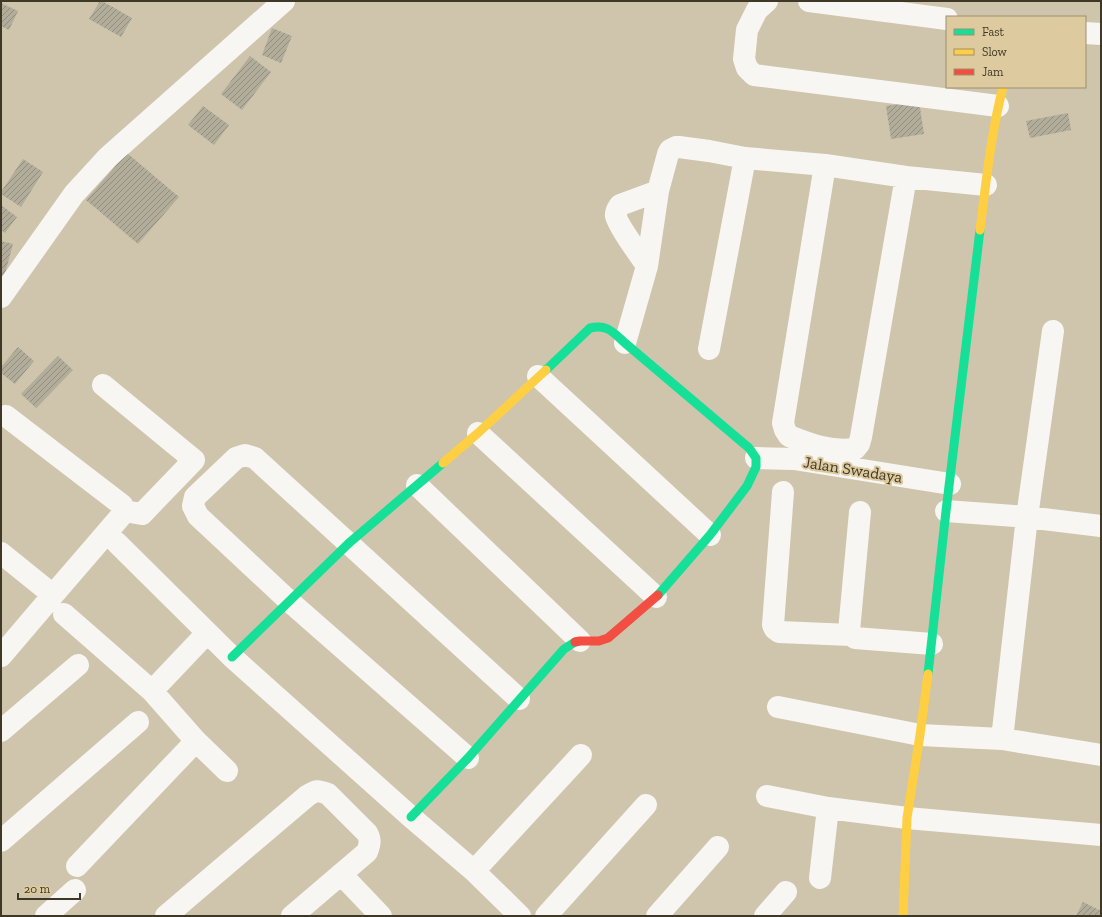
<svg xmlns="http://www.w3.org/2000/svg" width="1102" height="917" viewBox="0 0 1102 917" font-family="'Zilla Slab',serif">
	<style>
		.building { fill: url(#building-hatch) }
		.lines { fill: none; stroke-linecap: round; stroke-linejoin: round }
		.street { stroke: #f8f6f3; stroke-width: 22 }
		.fast { stroke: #16e098; stroke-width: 9 }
		.slow { stroke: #ffcf43; stroke-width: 9 }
		.jam { stroke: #f24e42; stroke-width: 9 }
		.labels { text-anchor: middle; stroke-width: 4; stroke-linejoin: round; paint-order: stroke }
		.street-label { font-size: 16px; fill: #403826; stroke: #ddca9e }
	</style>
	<defs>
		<pattern id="building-hatch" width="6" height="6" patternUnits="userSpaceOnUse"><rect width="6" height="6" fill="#b2ad9a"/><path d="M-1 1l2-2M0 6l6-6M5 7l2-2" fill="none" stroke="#928e7d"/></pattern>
	</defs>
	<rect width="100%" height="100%" fill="#cfc4ac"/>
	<path class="building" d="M100,1H102L132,18L121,37L89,19Z
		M1,3L18,11L9,30L1,26Z
		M272,28L292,36L281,63L262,55Z
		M250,56L271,72L242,110L221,94Z
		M919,101L924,134L891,139L886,106Z
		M203,106L229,125L214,145L188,125Z
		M1068,113L1071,130L1030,138L1026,121Z
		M127,153L179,197L138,244L86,200Z
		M23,159L43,172L21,207L1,194V192Z
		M1,205L17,217L5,233L1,230Z
		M1,241L13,244L3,281L1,280Z
		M18,347L34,361L15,384L1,373V367Z
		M58,356L73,370L36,408L21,394Z
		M1083,902L1101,911V916H1076Z"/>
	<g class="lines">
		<path class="street" d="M767,1L757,10L747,30L744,59L747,68L754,75L998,106
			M809,1L947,19
			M1085,33L1101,34
			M825,165L783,423L785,430L789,436C812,445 830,452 855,449L859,444L861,437L906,177
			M647,266C641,257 617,224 616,216C615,212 618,208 620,205L658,191
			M1,297L74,194L108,157L284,1
			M625,343L647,266L658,191L668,154L670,150L676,147H679L709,151L745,158L825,165L906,177L986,185
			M709,349L745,158
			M538,376L710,535
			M103,385L194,460L142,514L124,511
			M6,416L122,505L124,511L121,516L53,595
			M478,433L656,597
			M756,458L794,459L950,484
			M417,485L580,641
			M783,492L773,625L775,629L779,632L851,635
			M946,511L1027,517L1101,526
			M860,512L849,631L851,635L855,638L932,644
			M117,543L232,657L411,817L474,871L520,916
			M1,553L53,595L1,656
			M64,614L152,691
			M207,633L152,691L196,741L227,771
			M778,707L920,735L1002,739L1101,755
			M1,731L78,665
			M1002,739L1027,517L1053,331
			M468,758L289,601L198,516L193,506L195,497L236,458L245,455L255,458L519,699
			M767,796L828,808L907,818L1101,835
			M1,841L138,722
			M77,866L196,741
			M474,871L581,755
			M341,874L381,916
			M820,878L828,808
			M46,916L75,890
			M166,916L307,796C316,790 318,790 328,794L367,833C371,840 370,844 367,852L292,916
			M546,916L646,805
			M657,916L718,847
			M765,916L786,892"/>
		<path class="fast" d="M546,370L590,328C607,324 613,332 625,343L749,448L756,458V467L747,486L710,535L658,595
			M232,657L349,543L443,463
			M928,674L946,511L980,230
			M411,817L468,758L564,649L575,642"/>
		<path class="slow" d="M980,230C986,183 991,133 1003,87
			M443,463L478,433L546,370
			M903,916L907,818L920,735L928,674"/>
		<path class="jam" d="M575,642L580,641H599L608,638L658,595"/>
	</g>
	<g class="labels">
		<g class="street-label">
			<text transform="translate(853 469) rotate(9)" y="6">Jalan Swadaya</text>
		</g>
	</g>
	<rect width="1102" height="917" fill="none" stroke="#403826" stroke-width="4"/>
	<rect x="946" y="16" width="140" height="72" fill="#ddca9e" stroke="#9e906e"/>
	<rect x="954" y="29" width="20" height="6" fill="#16e098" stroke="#9e906e"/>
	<text x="982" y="36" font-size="12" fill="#403826">Fast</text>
	<rect x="954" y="49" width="20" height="6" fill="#ffcf43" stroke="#9e906e"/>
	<text x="982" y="56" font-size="12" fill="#403826">Slow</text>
	<rect x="954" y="69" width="20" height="6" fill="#f24e42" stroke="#9e906e"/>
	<text x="982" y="76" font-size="12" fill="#403826">Jam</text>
	<path d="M18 893v6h62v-6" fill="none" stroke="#403826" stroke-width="2"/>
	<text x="24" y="893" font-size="12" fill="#403826" stroke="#ddca9e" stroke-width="3" paint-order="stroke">20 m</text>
</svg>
